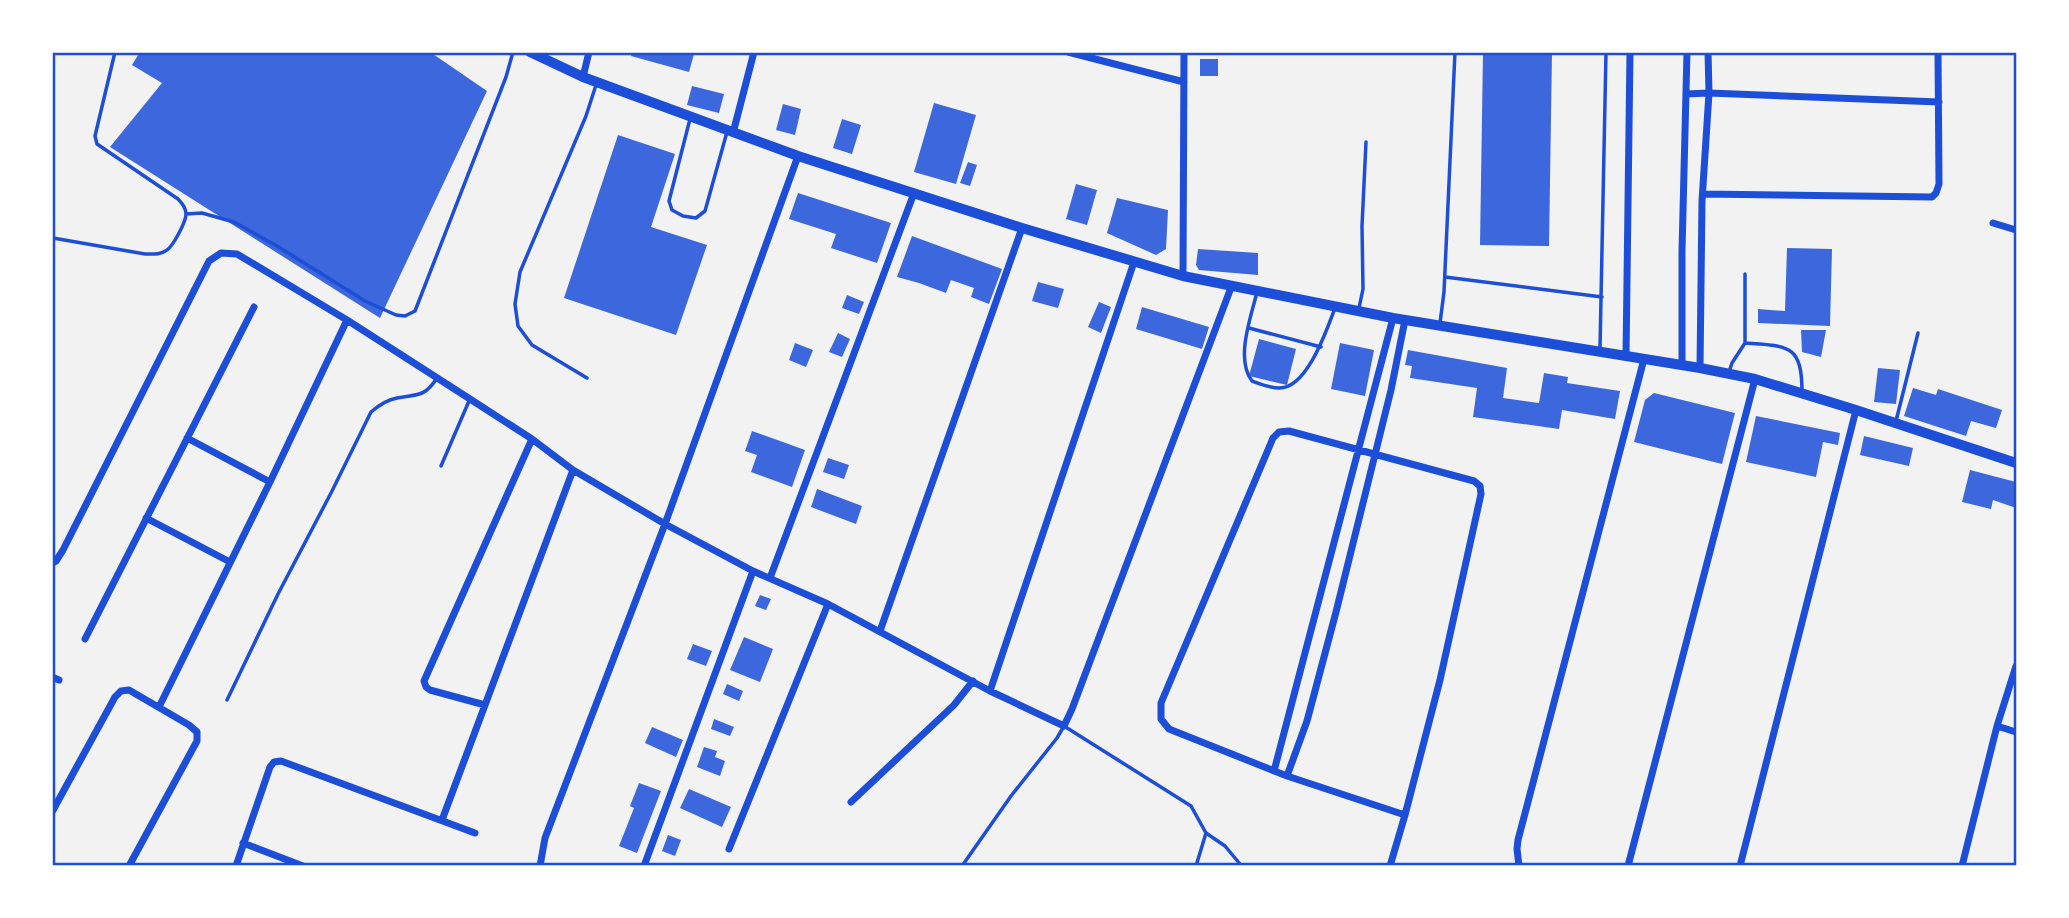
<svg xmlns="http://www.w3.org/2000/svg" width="2069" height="918" viewBox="0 0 2069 918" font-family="'Alegreya Sans',sans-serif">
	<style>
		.building { fill: #3d67dc }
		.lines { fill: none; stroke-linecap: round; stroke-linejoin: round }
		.service { stroke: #1d4ed8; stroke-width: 3.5 }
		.minor { stroke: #1d4ed8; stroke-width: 7 }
		.primary { stroke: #1d4ed8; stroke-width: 10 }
		.neatline { fill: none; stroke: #1d4ed8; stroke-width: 2.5 }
	</style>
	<rect width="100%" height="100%" fill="#f2f2f2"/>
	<path class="building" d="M140,52H430L487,91L380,318L110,147L162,83L132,65Z
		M632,52H687L694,54L689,72L631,56Z
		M1483,52H1552L1549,246L1480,245Z
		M1200,59H1218V76H1200Z
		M692,86L724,94L719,113L687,105Z
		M934,103L976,115L956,184L914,172Z
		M783,104L801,109L795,135L776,130Z
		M842,119L861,125L852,154L833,148Z
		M618,135L675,154L651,227L707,245L676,335L564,298Z
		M968,162L977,165L970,186L960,183Z
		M1076,184L1097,190L1087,225L1066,219Z
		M798,193L891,223L877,263L831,248L836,234L789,219Z
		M1117,198L1168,210L1166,249L1156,255L1107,233Z
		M912,236L1002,269L989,304L971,297L974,288L951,280L946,293L919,283L897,277Z
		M1787,248L1832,249L1830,326L1758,323V309L1785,311Z
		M1198,249L1258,253V275L1199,270L1196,265Z
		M1038,282L1064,289L1058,308L1032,301Z
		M847,295L864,302L859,314L842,308Z
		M1099,302L1111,307L1101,333L1088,327Z
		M1142,307L1209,327L1202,349L1136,329Z
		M1801,330H1826L1821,357L1802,352Z
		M838,333L850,339L842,357L829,352Z
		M1259,339L1296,349L1287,385L1249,376Z
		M795,343L813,350L806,367L789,360Z
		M1340,343L1374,350L1365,396L1331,389Z
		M1408,350L1507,368L1503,398L1539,403L1544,373L1568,377L1567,383L1620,391L1615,419L1562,410L1559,429L1473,417L1477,388L1410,378L1412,366L1405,365Z
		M1878,368L1900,370L1896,404L1874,402Z
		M1913,388L1936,395L1938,389L2002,410L1996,428L1971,421L1966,436L1904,416Z
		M1654,393L1735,413L1722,464L1634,442L1645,400Z
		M1756,416L1840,433L1838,445L1823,442L1816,477L1746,462Z
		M752,431L805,450L792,487L751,472L757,455L745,451Z
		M1864,436L1913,448L1909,466L1860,455Z
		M828,458L849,465L844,479L823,472Z
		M1970,470L2016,482V508L1993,500L1991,509L1962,502Z
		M817,489L862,506L856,524L811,507Z
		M760,595L771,599L766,610L755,606Z
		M744,637L773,649L760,682L730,670Z
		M693,644L712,651L706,666L687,659Z
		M727,684L743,691L739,701L723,694Z
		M714,719L734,727L730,736L711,729Z
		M652,727L683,740L676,757L645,743Z
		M704,747L717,751L715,757L725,761L720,776L697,767Z
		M639,783L661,791L637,853L619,846L634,808L630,806Z
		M689,789L731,807L722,827L680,808Z
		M668,835L681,840L675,856L662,851Z"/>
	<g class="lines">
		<path class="service" d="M690,119L669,201L672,210L683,216L696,218L705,211L727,132
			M186,214L202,213L234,222L277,246L365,301L396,315L405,316L415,311L506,77L513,52
			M53,238L145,254C152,254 161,255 167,250C173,246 186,222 186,214C186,208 182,203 178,199L97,144L95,136L115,52
			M1745,274V343
			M1445,277L1602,297
			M1257,292C1251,317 1235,359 1252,381C1260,384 1270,388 1279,388C1307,389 1327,329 1335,308
			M1359,308L1363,289L1362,226L1366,142
			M1440,323L1444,292L1455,52
			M1249,328L1321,347
			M1600,348L1606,52
			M1729,372L1732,363L1745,343C1788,346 1802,344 1802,392
			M587,378L532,345L518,326L515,304L520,272L586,116L596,85
			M1896,421L1918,333
			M441,466L469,401
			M227,700L278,594L331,493L371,412C379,405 386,400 397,398C417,394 424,398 437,378
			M962,866L1011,796L1057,738L1064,726L1191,806L1206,833L1225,846L1240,864V866
			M1196,866L1206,833"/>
		<path class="minor" d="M1068,52L1184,82
			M583,77L589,52
			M1686,94L1709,93L1939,102
			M733,133L754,52
			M1703,194L1932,197L1936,193L1939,184L1938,52
			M1993,223L2016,230
			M1183,276L1184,52
			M1626,356L1630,52
			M1682,365V251L1687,52
			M1700,368L1702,201L1709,93L1708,52
			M187,438L270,482
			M146,518L230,562
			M52,563L56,561L63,550L209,261L221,253L237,254L347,320L470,399L532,439L573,470L665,524L753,571L828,604L990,691L1064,726L1072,709L1232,285
			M770,578L914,193
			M880,631L1022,228
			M85,639L254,307
			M52,677L59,680
			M990,691L1134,262
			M485,705L430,690L426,687L424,681L532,439
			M159,707L270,482L347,320
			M1997,726L2016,732
			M1274,771L1393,318
			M1287,776L1307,721L1336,612L1391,390L1405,320
			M851,802L954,705L973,681
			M52,812L115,697L121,691L129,690L189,725L197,732V741L129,866
			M442,820L573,470
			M243,843L303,866
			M729,849L828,604
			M236,866L270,767L274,762L281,761L475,833
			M540,866L545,838L665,524L798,156
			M644,866L753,571
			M1390,866L1405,815L1440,680L1481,494L1480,486L1474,481L1289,431L1279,432L1273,438L1161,703V719L1169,729L1287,776L1405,815
			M1519,866L1517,849L1518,840L1644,359
			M1628,866L1755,379
			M1740,866L1856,410
			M1962,866L1997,726L2016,666"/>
		<path class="primary" d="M530,52L583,77L798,156L1022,228L1183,276L1393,318L1700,368L1755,379L1856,410L2016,463"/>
	</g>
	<rect width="2069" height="918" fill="none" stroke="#ffffff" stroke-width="108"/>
	<rect x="54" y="54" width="1961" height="810" class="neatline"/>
</svg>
